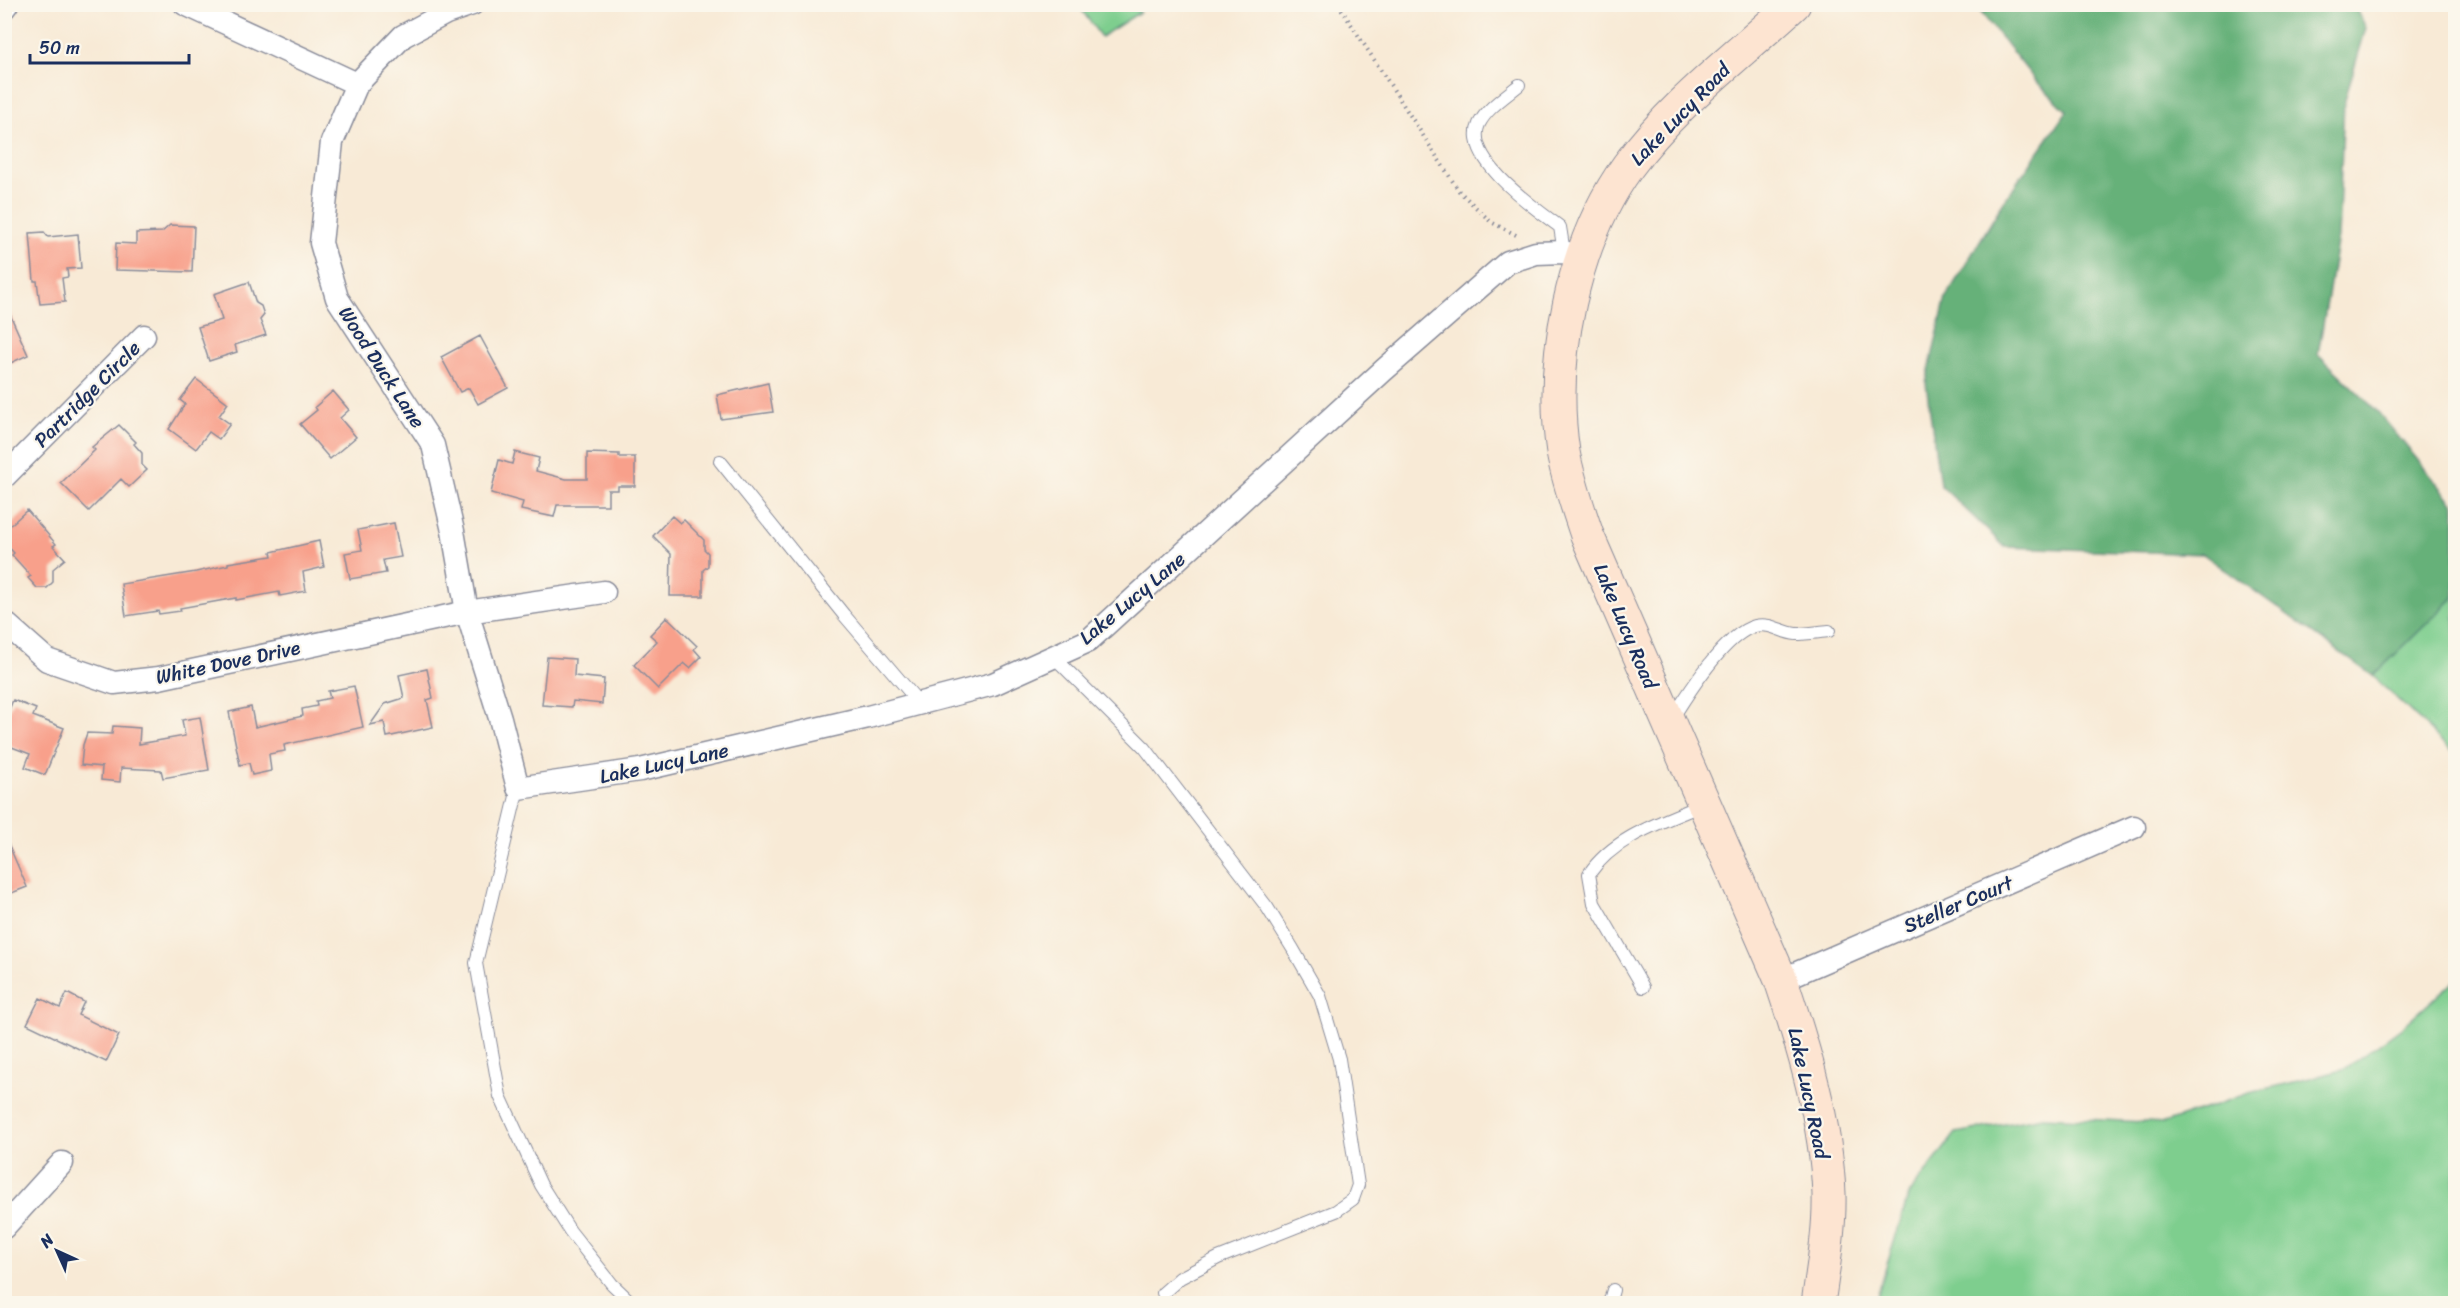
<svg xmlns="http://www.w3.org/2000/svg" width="2460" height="1308" viewBox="0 0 2460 1308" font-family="Sriracha,sans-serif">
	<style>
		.green { fill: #7ece8e; stroke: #4c7e76; stroke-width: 1.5 }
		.forest { fill: #66b179; stroke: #40706c; stroke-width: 1.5 }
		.building { fill: #f8a08b }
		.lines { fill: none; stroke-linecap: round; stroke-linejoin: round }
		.lane-casing { stroke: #8a8c9a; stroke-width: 14 }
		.street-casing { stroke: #8a8c9a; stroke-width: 25 }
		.secondary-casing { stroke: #8a8c9a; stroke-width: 35 }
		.path { stroke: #8a8c9a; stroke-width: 4; stroke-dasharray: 1.5 4.5; stroke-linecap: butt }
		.lane { stroke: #fff; stroke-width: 12 }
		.street { stroke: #fff; stroke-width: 22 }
		.secondary { stroke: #fde4d1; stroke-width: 33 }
		.labels { text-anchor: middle; stroke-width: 4.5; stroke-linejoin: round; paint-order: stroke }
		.street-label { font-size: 20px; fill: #1b2f5e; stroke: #fbf7ec }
	</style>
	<rect width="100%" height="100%" fill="#fbf7ec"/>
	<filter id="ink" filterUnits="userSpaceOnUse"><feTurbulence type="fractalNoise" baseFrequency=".0167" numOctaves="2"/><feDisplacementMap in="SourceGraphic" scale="12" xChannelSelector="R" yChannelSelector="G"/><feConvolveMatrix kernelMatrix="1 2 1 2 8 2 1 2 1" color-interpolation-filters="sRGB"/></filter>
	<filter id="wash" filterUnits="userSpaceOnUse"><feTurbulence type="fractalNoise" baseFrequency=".008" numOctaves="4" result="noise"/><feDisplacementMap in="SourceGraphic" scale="24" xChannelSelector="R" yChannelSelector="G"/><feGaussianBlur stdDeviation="1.35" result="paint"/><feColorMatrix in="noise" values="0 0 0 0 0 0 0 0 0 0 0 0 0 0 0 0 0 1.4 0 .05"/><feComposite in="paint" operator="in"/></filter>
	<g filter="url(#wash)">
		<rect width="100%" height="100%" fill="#f8ead6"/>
		<path class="green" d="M1078,5H1135L1140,12L1101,37Z
			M2455,596V754L2373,676Z
			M2455,980V1303H1875L1909,1194L1956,1133L2043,1117L2164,1123L2249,1093L2343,1070L2407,1023Z"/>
		<path class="forest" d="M1975,5H2355L2366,28L2344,103L2338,237L2318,354L2378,412L2455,505V596L2373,676L2203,554L2005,547L1940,485L1926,383L1946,297L2004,201L2067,111L2035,80Z"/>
		<g id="blocks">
			<path class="building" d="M170,225L194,226L192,272L115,270L116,243L136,244V233L162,232Z
				M44,232L48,237L78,234L81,268L67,269L68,277L62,278L65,302L40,304L37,281H34L30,233Z
				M249,282L256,303L261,306L264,315L260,320L266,335L235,345L237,352L209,361L198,327L222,320L214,294Z
				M4,301L28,355L4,366Z
				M480,336L508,388L478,404L469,388L460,392L441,357Z
				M196,379L228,403L219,416L230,424L219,439L209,432L196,449L169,429L185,404L180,400Z
				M768,383L773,412L721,419L717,395Z
				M333,391L349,410L340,418L356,437L330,459L300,424L317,410L315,407Z
				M119,425L136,442L134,444L142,453V465L147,470L129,487L121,479L89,511L61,483L95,450L92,447Z
				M515,452L539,458L536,471L566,479H587V453L619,454V457H635V486H618V490H608V505H557L554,517L521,510L523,502L491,493L499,460L512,464Z
				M27,510L56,544L53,546L65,559L53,569V582L47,588H37L28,578L31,576L12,555L14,553L4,542V531Z
				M672,516L680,523L684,520L704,540V549L708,553V566L703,570V596H670L671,554L653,536Z
				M394,523L401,557L383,560L386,573L350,579L345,553L362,550L358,530Z
				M319,541L324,567L303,572L306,591L280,596L279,592L236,600V598L180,608L181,611L159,614L158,611L126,616L121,584L196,572L228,565V563L272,556L271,552Z
				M667,617L697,646L694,649L701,657L690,668L684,663L658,689L634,665L657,641L650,635Z
				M547,657L575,659L574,676L604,679L602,704L573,701L572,707L542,705Z
				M427,669L433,698L427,700L433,727L387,737L384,722L370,725L385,704L404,698L399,675Z
				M354,686L363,727L284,745L285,751L269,754L271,771L252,775L249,763L240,765L229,712L251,707L255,727L303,716L302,709L317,706L316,701L330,698L328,691Z
				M13,700L36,709L33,716L64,728L45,775L25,767L30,754L4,744L10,725L4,722Z
				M200,717L209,770L163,778L161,770L121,768L120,782L101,780L102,767L81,765L83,745L87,733L112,734L113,726L140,728L139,744L185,736L182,720Z
				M4,834L27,887L4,896Z
				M67,993L84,1002L78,1015L119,1035L106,1062L27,1024L40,998L60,1008Z"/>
		</g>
	</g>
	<g filter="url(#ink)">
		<use href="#blocks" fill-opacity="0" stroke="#8a8c9a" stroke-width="1.5"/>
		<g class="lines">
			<g class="lane-casing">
				<path id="lane" d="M1519,85C1506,96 1487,108 1479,124C1463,159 1536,209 1560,227L1564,252
					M720,461L844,615L920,704
					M1053,656L1145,748L1267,907L1293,949L1320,996L1339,1059L1358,1185L1353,1199L1336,1211L1218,1258L1180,1278L1163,1293
					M1672,719C1688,693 1725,634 1755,626C1771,622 1782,633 1796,634C1807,634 1818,632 1829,631
					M518,788L476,963L500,1096L541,1185L570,1231L612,1284L633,1304
					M1643,987L1594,903L1589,874C1614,837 1662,822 1702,805
					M1609,1304L1613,1290"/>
			</g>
			<g class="street-casing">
				<path id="street" d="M185,4L357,84
					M472,4L446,13L403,36L357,84L332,142L321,243L337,298L433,445L453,531L467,612L500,718L518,788L640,770L868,717L993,684L1088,641L1384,370L1508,262L1536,253L1564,252L1582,257
					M4,8L7,4
					M4,477L144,336
					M4,622L47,660L114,683L159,678L467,612L604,592
					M1781,980L2134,827
					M4,1227L62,1163"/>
			</g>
			<g class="secondary-casing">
				<path id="secondary" d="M1794,4C1738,56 1673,104 1628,166C1573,242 1549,360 1563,452C1568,480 1578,508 1587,535L1781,980C1804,1049 1826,1121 1829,1194C1830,1230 1823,1268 1818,1304"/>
			</g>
			<path class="path" d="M1338,4L1459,191L1491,222L1518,236"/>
			<use href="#lane" class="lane"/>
			<use href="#street" class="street"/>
			<use href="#secondary" class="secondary"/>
		</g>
	</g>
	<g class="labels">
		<g class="street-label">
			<text transform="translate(1680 114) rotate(-46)" y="7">Lake Lucy Road</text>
			<text transform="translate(382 367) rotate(57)" y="7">Wood Duck Lane</text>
			<text transform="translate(87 394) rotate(-45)" y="7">Partridge Circle</text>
			<text transform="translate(1132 598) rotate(-40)" y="7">Lake Lucy Lane</text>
			<text transform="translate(1626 626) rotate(67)" y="7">Lake Lucy Road</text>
			<text transform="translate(228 662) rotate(-12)" y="7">White Dove Drive</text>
			<text transform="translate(664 763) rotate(-12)" y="7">Lake Lucy Lane</text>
			<text transform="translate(1958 904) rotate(-23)" y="7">Steller Court</text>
			<text transform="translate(1809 1093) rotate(78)" y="7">Lake Lucy Road</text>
		</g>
	</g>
	<rect width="2460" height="1308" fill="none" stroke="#fbf7ec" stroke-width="24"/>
	<g transform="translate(57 1251) rotate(315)" stroke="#fbf7ec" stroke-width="4.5" paint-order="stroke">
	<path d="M0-4.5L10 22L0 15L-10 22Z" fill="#1b2f5e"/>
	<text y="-9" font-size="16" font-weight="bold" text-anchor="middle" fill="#1b2f5e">N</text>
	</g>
	<path d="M30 54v9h159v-9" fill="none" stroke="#1b2f5e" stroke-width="3"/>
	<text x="39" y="54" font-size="18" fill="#1b2f5e" stroke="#fbf7ec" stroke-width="4.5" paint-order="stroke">50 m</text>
</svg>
